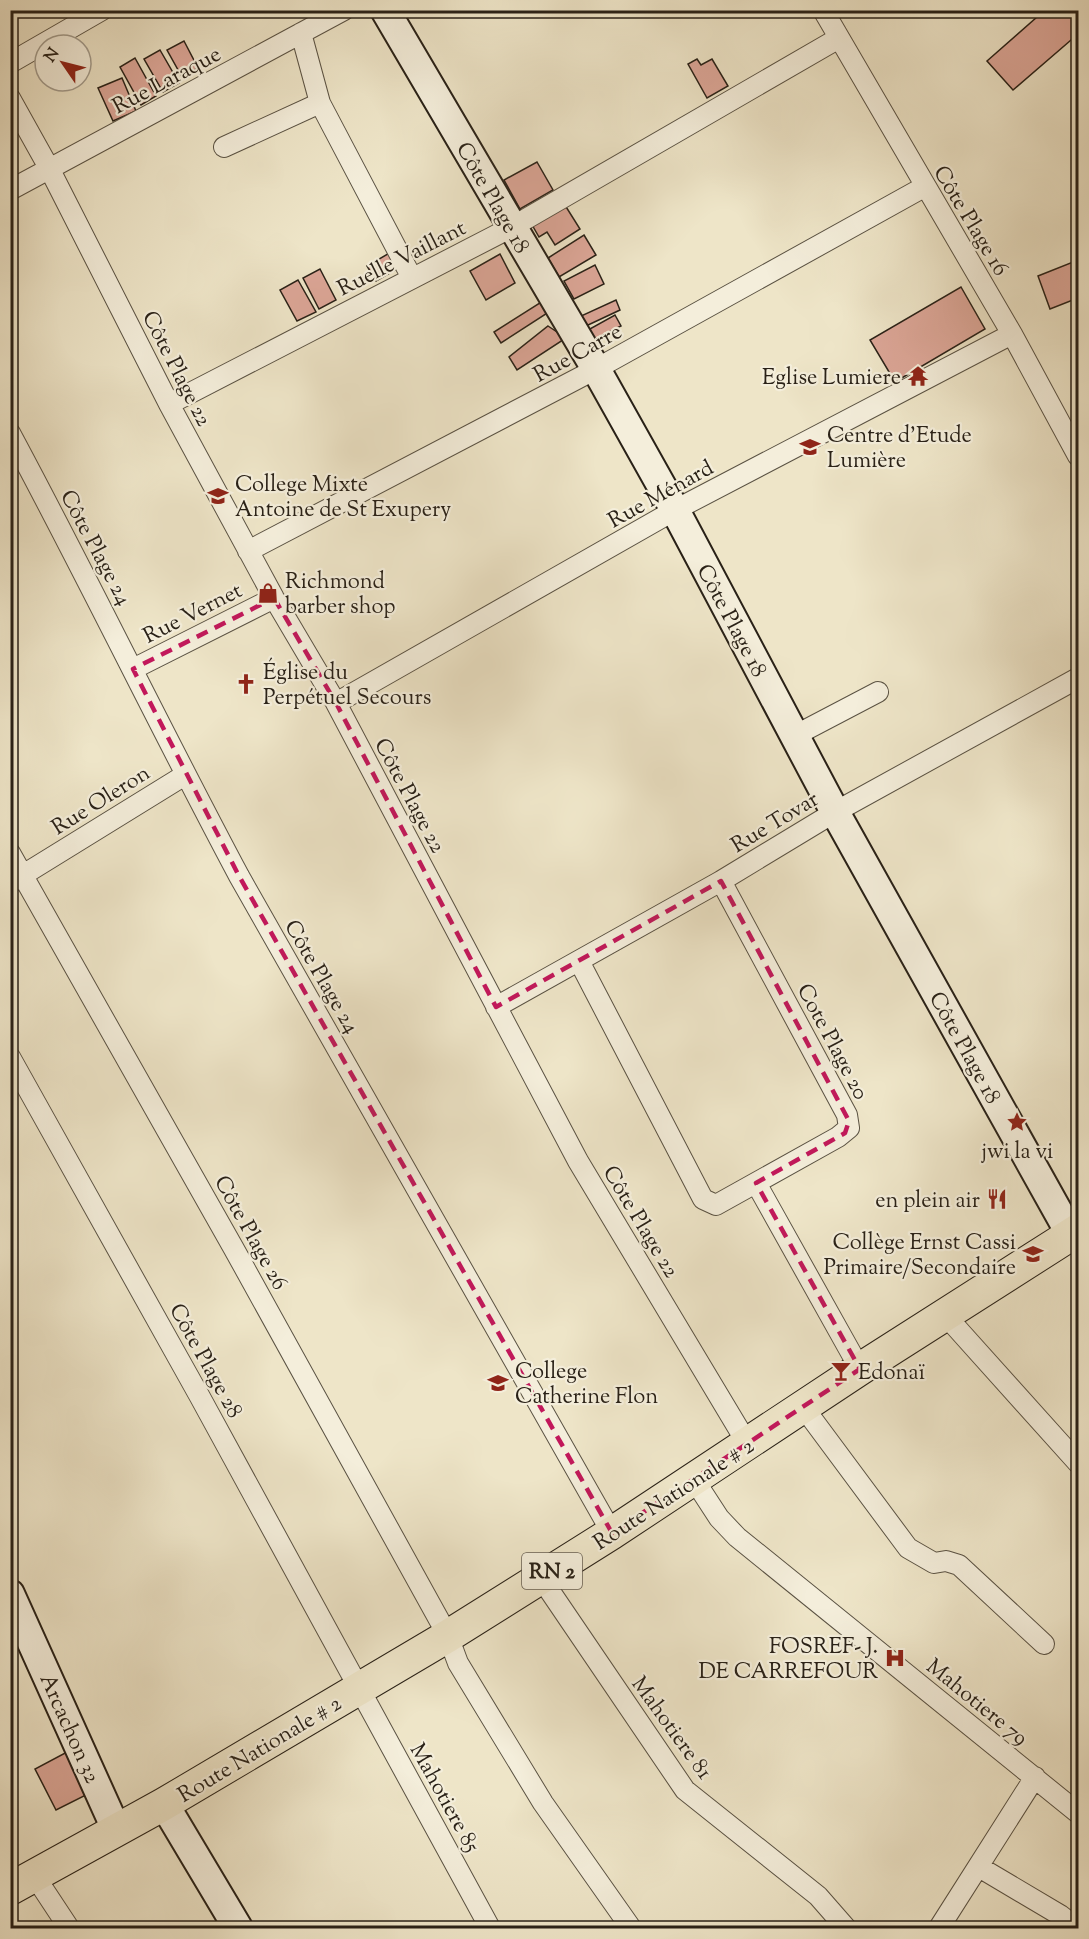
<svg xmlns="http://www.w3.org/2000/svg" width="1089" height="1939" viewBox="0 0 1089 1939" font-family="'Sorts Mill Goudy',serif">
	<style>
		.building { fill: #dca697; stroke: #292117; stroke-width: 1.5 }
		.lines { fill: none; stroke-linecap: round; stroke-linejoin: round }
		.street-casing { stroke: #5a5243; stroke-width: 22 }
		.secondary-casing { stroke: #292117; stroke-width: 32 }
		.primary-casing { stroke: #292117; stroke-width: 34 }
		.street { stroke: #f4eedb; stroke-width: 20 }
		.secondary { stroke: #f4eedb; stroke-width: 28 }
		.primary { stroke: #eee5c8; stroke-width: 32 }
		.marked { fill: none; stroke: #c2185b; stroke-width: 4.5; stroke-dasharray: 12 8; stroke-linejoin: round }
		.labels { text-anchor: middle; stroke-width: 4.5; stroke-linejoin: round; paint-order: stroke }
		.shield { fill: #f4eedb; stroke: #665e52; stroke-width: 1.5 }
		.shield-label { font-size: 21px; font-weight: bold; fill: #292117 }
		.street-label { font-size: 22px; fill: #292117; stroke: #f4eedb }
		.poi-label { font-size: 22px; fill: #292117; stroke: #f4eedb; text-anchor: start }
	</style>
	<rect width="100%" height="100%" fill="#eee5c8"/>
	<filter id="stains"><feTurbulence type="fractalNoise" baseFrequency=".00333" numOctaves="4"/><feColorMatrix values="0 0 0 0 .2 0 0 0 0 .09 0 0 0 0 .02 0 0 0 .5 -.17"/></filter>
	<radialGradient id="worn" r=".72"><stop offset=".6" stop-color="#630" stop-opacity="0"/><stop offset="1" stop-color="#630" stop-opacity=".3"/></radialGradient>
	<path class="building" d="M1045,10H1078V34L1013,90L987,61Z
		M184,41L198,68L182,77L167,50Z
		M160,50L179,83L163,92L144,59Z
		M135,58L156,96L141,105L120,67Z
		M697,59L701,65L712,59L728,86L707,98L688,64Z
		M122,78L136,111L113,121L98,88Z
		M537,162L553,190L520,209L504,180Z
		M563,202L580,229L555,245L547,232L539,237L531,223Z
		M584,235L596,255L559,277L548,258Z
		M393,251L402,266L376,281L367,266Z
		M500,254L515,283L486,300L470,271Z
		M1078,260V298L1050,309L1038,276Z
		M595,265L604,284L574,299L564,281Z
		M320,269L336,300L319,309L303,278Z
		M298,280L316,312L297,321L280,290Z
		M961,287L985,329L895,382L870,340Z
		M546,299L552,310L501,343L494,332Z
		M616,300L620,310L586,326L581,316Z
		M615,315L621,326L594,340L588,330Z
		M548,326L566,338L517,370L509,357Z
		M67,1752L88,1794L56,1810L35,1769Z"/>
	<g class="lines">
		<g class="street-casing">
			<path id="street" d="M823,10L1012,334L1078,456
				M301,33L320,103L412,278
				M10,63L102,10
				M10,98L49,168L169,404L274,598L336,703L578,1161L747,1443
				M224,147L320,103
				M10,190L344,10
				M169,404L512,227L839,38
				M10,433C89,580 161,730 239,876L612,1533
				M248,551L596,369L924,187
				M133,669L274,598
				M336,703L675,510L1012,334
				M794,736L878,692
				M10,853L234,1249L448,1636L458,1663L543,1803L631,1928
				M10,883L185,775
				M579,961L703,1199L716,1205L838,1137L849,1128L847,1115L721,881
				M496,1007L721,881L835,812L1078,678
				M10,1057L200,1397L490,1928
				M756,1183L860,1369
				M946,1316L1078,1463
				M804,1408L908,1548L934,1563L946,1561L959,1565L1044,1644
				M693,1478L719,1518L737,1537L1078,1813
				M541,1578L685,1790L818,1896L846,1928
				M979,1867L1060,1915L1077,1928
				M34,1875L69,1928
				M939,1928L1035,1777"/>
		</g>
		<g class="secondary-casing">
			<path id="secondary" d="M385,10L596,369L675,510L835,812L1071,1235
				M10,1594L116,1829
				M164,1804L238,1928"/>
		</g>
		<g class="primary-casing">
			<path id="primary" d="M10,1889L164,1804L448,1636L612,1533L860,1369L1078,1230"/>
		</g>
		<use href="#street" class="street"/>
		<use href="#secondary" class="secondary"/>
		<use href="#primary" class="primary"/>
	</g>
	<path class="marked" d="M274,598L336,703L496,1007L721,881L849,1121L845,1133L756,1183L860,1369L612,1533L239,876L133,669Z"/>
	<defs>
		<g id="temple-bare" transform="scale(1.62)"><path d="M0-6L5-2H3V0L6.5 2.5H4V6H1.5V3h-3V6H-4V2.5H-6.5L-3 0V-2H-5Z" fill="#8f2418" stroke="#f4eedb" stroke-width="2.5" paint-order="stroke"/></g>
		<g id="school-bare" transform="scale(1.62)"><path d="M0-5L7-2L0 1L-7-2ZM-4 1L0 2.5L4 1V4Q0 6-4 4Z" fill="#8f2418" stroke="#f4eedb" stroke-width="2.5" paint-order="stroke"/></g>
		<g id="shop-bare" transform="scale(1.62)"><path d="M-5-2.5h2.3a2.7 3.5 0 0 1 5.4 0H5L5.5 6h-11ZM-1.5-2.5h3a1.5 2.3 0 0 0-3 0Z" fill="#8f2418" stroke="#f4eedb" stroke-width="2.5" paint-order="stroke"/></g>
		<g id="church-bare" transform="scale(1.62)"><path d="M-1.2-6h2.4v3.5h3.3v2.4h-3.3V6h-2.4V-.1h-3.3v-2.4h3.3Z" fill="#8f2418" stroke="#f4eedb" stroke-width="2.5" paint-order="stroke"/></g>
		<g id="sight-bare" transform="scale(1.62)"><path d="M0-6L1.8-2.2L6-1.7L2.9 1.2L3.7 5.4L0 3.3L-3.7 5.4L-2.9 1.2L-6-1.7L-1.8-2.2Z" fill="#8f2418" stroke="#f4eedb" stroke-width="2.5" paint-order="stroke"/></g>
		<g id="restaurant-bare" transform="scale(1.62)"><path d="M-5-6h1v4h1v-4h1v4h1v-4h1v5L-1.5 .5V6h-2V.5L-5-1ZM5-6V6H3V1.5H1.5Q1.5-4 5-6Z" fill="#8f2418" stroke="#f4eedb" stroke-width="2.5" paint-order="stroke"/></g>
		<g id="bar-bare" transform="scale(1.62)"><path d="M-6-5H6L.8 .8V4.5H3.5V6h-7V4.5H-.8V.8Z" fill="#8f2418" stroke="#f4eedb" stroke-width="2.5" paint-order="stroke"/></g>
		<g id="hospital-bare" transform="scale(1.62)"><path d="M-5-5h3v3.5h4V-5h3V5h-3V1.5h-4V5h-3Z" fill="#8f2418" stroke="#f4eedb" stroke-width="2.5" paint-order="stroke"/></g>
	</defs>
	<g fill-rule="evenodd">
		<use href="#temple-bare" x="918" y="376"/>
		<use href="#school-bare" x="810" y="447"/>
		<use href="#school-bare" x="218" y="496"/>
		<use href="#shop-bare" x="268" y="593"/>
		<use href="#church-bare" x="246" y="684"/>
		<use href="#sight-bare" x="1017" y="1122"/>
		<use href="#restaurant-bare" x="997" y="1199"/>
		<use href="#school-bare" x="1033" y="1254"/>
		<use href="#bar-bare" x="841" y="1371"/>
		<use href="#school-bare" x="498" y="1383"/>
		<use href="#hospital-bare" x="895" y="1658"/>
	</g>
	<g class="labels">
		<rect class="shield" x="522" y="1553" width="60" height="36" rx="4.5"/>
		<g class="shield-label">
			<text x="552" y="1578">RN 2</text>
		</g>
		<g class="street-label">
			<text transform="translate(166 79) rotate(-28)" y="8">Rue Laraque</text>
			<text transform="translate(494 197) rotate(60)" y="8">Côte Plage 18</text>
			<text transform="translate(972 220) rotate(59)" y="8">Côte Plage 16</text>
			<text transform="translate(401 257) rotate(-27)" y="8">Ruelle Vaillant</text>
			<text transform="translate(577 352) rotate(-29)" y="8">Rue Carre</text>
			<text transform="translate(178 368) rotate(63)" y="8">Côte Plage 22</text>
			<text transform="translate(660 493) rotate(-29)" y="8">Rue Ménard</text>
			<text transform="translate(97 547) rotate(62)" y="8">Côte Plage 24</text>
			<text transform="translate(192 612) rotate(-27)" y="8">Rue Vernet</text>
			<text transform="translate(733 620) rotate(62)" y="8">Côte Plage 18</text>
			<text transform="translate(411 795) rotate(62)" y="8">Côte Plage 22</text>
			<text transform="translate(100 799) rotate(-32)" y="8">Rue Oleron</text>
			<text transform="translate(774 821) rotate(-31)" y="8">Rue Tovar</text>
			<text transform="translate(323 976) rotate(60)" y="8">Côte Plage 24</text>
			<text transform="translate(834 1041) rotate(62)" y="8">Cote Plage 20</text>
			<text transform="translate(966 1047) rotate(61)" y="8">Côte Plage 18</text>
			<text transform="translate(642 1221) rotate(59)" y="8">Côte Plage 22</text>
			<text transform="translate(252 1232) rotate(61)" y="8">Côte Plage 26</text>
			<text transform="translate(207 1360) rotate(61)" y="8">Côte Plage 28</text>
			<text transform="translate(673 1493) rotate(-33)" y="8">Route Nationale # 2</text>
			<text transform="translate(978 1701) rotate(39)" y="8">Mahotiere 79</text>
			<text transform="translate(673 1727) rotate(54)" y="8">Mahotiere 81</text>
			<text transform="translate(71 1728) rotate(66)" y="8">Arcachon 32</text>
			<text transform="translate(259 1748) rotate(-31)" y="8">Route Nationale # 2</text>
			<text transform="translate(446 1797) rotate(61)" y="8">Mahotiere 85</text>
		</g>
		<g class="poi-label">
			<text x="901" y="384" text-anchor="end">Eglise Lumiere</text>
			<text x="827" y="442">Centre d'Etude<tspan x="827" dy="25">Lumière</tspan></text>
			<text x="235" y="491">College Mixte<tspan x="235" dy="25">Antoine de St Exupery</tspan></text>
			<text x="285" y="588">Richmond<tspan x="285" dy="25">barber shop</tspan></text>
			<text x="263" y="679">Église du<tspan x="263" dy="25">Perpétuel Secours</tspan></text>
			<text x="1017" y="1158" text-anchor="middle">jwi la vi</text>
			<text x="980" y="1207" text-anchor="end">en plein air</text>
			<text x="1016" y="1249" text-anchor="end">Collège Ernst Cassi<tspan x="1016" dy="25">Primaire/Secondaire</tspan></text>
			<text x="515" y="1378">College<tspan x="515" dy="25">Catherine Flon</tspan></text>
			<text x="858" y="1379">Edonaï</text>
			<text x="878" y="1653" text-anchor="end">FOSREF- J.<tspan x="878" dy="25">DE CARREFOUR</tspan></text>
		</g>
	</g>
	<rect width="1089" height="1939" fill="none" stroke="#eee5c8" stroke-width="36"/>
	<rect x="12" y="12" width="1065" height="1915" fill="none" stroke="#292117" stroke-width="3"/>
	<rect x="18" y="18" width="1053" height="1903" fill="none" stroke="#292117" stroke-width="1.5"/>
	<g transform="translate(63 63) rotate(305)"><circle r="28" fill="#f4eedb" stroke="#a39c8d" stroke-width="1.5"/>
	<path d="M0-4.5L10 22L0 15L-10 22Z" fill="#8f2418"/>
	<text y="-9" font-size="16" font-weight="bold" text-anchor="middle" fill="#292117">N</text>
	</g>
	<rect width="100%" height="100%" filter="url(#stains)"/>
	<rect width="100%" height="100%" fill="url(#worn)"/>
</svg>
